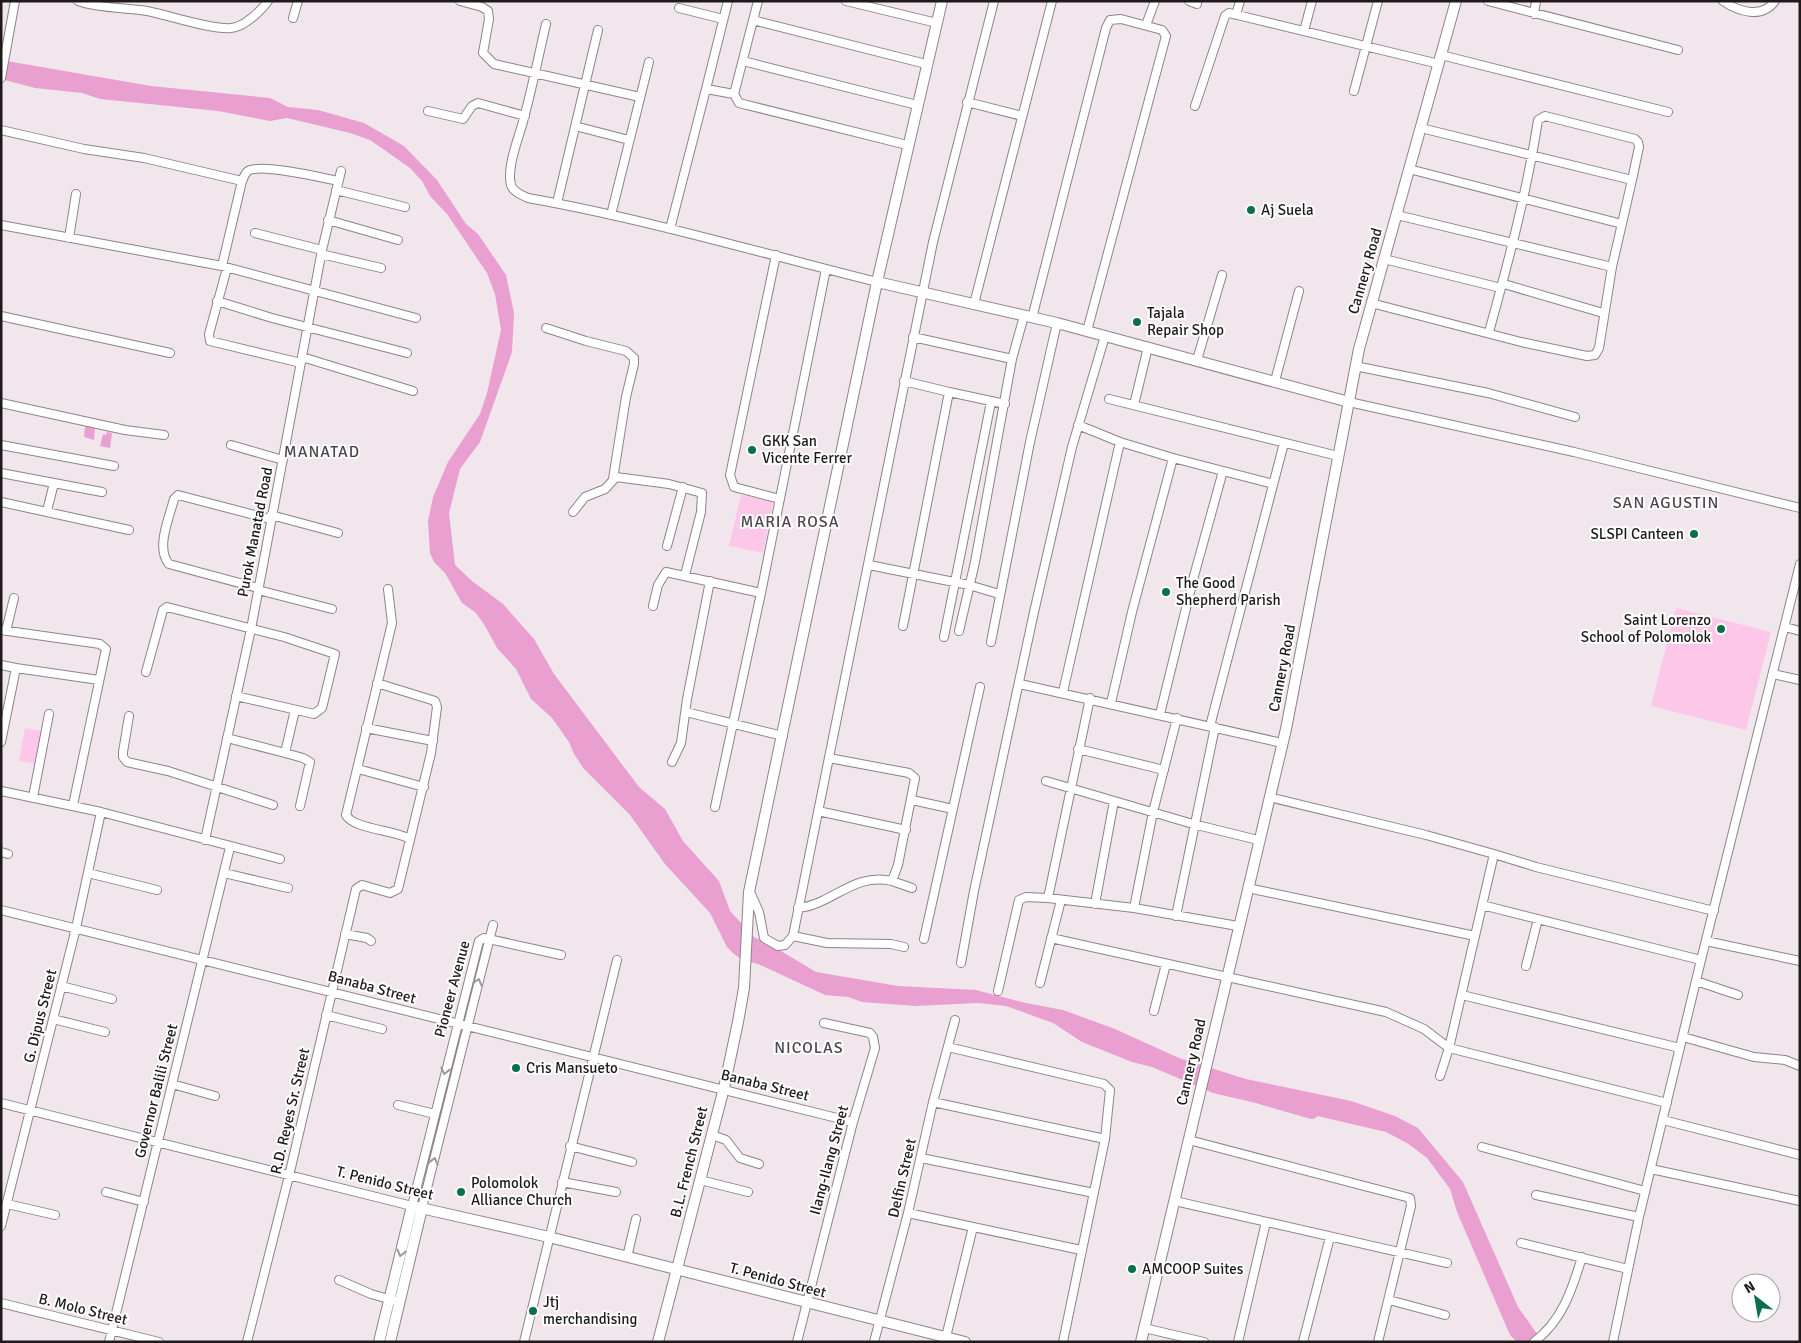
<svg xmlns="http://www.w3.org/2000/svg" width="1801" height="1343" viewBox="0 0 1801 1343" font-family="Signika,sans-serif">
	<style>
		.green { fill: #fcc7e9 }
		.water { fill: #e99fd0 }
		.lines { fill: none; stroke-linecap: round; stroke-linejoin: round }
		.river { stroke: #e99fd0; stroke-width: 14 }
		.street-casing { stroke: #8e838a; stroke-width: 10 }
		.secondary-casing { stroke: #8e838a; stroke-width: 12 }
		.street { stroke: #fff; stroke-width: 8 }
		.secondary { stroke: #fff; stroke-width: 10 }
		.oneway { stroke: #9a9899 }
		.poi-dot { fill: #0a7047; stroke: #fff; stroke-width: 2 }
		.labels { text-anchor: middle; stroke-width: 4; stroke-linejoin: round; paint-order: stroke }
		.poi-label { font-size: 15px; fill: #1e1a1c; stroke: #fff; text-anchor: start }
		.street-label { font-size: 15px; fill: #1e1a1c; stroke: #fff }
		.neighbourhood-label { font-size: 16px; letter-spacing: 1px; fill: #4e454b; stroke: #fff }
	</style>
	<rect width="100%" height="100%" fill="#f2e6ed"/>
	<path class="green" d="M741,495L773,502L763,553L729,546Z
		M1676,608L1771,632L1746,730L1651,706Z
		M25,728L42,731L36,764L19,761Z"/>
	<path class="water" d="M1,60L151,86L270,98L288,107L318,110L364,123L404,146L437,180L466,224L478,234L506,275L514,313L512,352L480,442L460,469L449,513L455,565L472,581L503,604L534,639L554,674L639,787L665,809L683,841L719,881L730,911L754,937L781,951L816,972L898,986L976,990L1026,1003L1063,1010L1115,1029L1179,1058L1246,1079L1351,1101L1395,1116L1418,1128L1463,1182L1518,1307L1543,1342H1517L1510,1335L1457,1212L1450,1189L1427,1158L1407,1143L1386,1132L1309,1114L1275,1102L1260,1104L1213,1093L1152,1067L1132,1062L1082,1042L1053,1023L1006,1006L978,1003L916,1006L862,1002L848,997L825,995L758,964L742,960L734,954L727,947L710,913L665,864L630,815L584,769L574,754L569,742L552,718L531,699L516,669L497,648L484,624L475,612L462,603L445,573L434,562L430,553L428,521L433,497L448,462L480,414L487,393L501,330L495,294L487,273L447,214L430,196L422,181L410,168L393,156L370,140L350,133L287,118L270,121L218,111L100,99L82,93L35,88L1,79Z
		M85,427H95L94,440L84,437Z
		M107,432L112,433L110,448L100,446L103,434L106,435Z"/>
	<g class="lines">
		<path class="river" d="M1263,1098L1312,1112"/>
		<g class="street-casing">
			<path id="street" d="M78,1C101,9 124,7 147,11C168,15 212,30 231,28C244,27 261,11 268,1
				M460,1L482,7L488,11L489,19L483,53L494,64L640,97
				M758,1L734,94L739,103L907,145
				M846,1L937,23
				M1189,1L1197,4
				M1488,1L1678,50
				M1723,1C1739,12 1762,19 1775,1
				M679,8L723,19
				M1534,14L1536,1
				M1236,15L1240,1
				M293,18L298,1
				M753,20L926,64
				M546,24C539,54 533,84 525,114C521,133 506,165 511,185C513,192 522,195 528,198C646,219 761,253 877,282
				M1146,25L1155,1
				M1304,31L1312,1
				M1441,55L1668,112
				M743,61L917,105
				M1,78L15,1
				M706,89L728,1
				M1354,91L1378,1
				M967,102L1022,116
				M1195,106L1225,16L1229,13L1439,64
				M428,111L463,119L472,106L478,103L525,116
				M575,126L629,140
				M1,130L84,149L144,158L242,181C244,177 245,173 248,171C260,163 323,178 338,181
				M1409,169L1622,224
				M336,190L405,207
				M557,203L598,30
				M611,215L649,62
				M1397,215L1612,267
				M328,220L398,240
				M1,225L222,266L416,318
				M670,229L706,89L734,94
				M255,233L322,250
				M69,238L76,194
				M321,254L381,268
				M776,255L730,475L734,487L780,499
				M1384,259L1501,288
				M222,266L242,181
				M227,268L209,334L210,341L301,363
				M1504,284L1603,313
				M217,301L272,318L407,353
				M1371,303L1521,342L1587,356L1595,355L1599,348L1612,267L1632,180L1421,128
				M974,304L1052,1
				M1,316L170,353
				M1032,318L1106,28L1110,20L1121,19L1162,30L1166,36L1087,331
				M546,328L586,341L626,351L634,358V364L626,397L613,479
				M1489,332C1508,263 1527,192 1538,120L1545,116L1635,139L1638,142L1639,147L1632,180
				M913,337L1012,359
				M302,357L413,391
				M1197,360L1222,275
				M1355,366L1488,393L1575,417
				M1275,381L1299,291
				M949,392L1005,404
				M1109,399L1338,456
				M1349,402L1574,452L1800,508
				M1,403L125,430L164,435
				M1134,405L1148,347
				M1078,425L1120,442L1173,458L1132,612L1111,703
				M1,445L114,466
				M231,445L283,460
				M1173,458L1273,484
				M1,473L54,483L47,511
				M54,483L102,492
				M1,502L129,530
				M573,512L585,497L605,489L616,477L669,484L702,493L701,512L685,575
				M271,515L338,533
				M667,546L683,487
				M869,565L969,585L999,594
				M258,588L169,564C155,548 170,516 174,499L178,495L270,519
				M388,589L392,623L346,815C353,829 395,830 410,839
				M258,590L332,609
				M653,606L658,585L666,572L761,593
				M903,626L949,392L904,381
				M1785,627L1800,631
				M1,630L100,644L106,649L73,805
				M6,631L14,598
				M959,631L975,562L1012,359L1024,316
				M944,637L991,402
				M991,642L1030,442L1057,323
				M1,665L16,668
				M146,672L163,610L167,607L284,637L335,654L322,708L314,714L236,696
				M1773,674L1800,680
				M1020,684L1282,743
				M1063,692L1120,442
				M1090,698L1048,898L1134,908L1238,926
				M686,712L783,736
				M1160,714L1194,576L1223,471
				M129,716L123,752V757L127,762L168,771L273,805
				M1210,726L1284,443
				M366,728L433,741
				M227,738L285,753L295,710
				M1,742L16,668L99,680
				M1078,749L1164,770
				M285,753L303,758L310,762L300,806
				M672,762L681,743L687,699L710,581
				M358,769L424,787
				M1046,781L1193,824L1258,840
				M1,791L101,812L280,859
				M33,797L49,714
				M1269,797L1426,835L1494,854L1449,1048L1440,1076
				M912,800L953,809
				M715,807L761,593L826,269
				M818,811L906,830
				M205,840L251,629L322,250L341,171
				M1,852L8,854
				M1494,854L1536,867L1714,911
				M88,873L157,890
				M224,873L288,888
				M892,881L912,888
				M1248,888L1475,936
				M750,892L759,912L764,938L778,946L785,945L793,936L933,242L994,1
				M1095,904L1114,801
				M1482,905L1701,960
				M798,908C832,905 853,872 892,881L898,865L915,778L909,773L829,758
				M1134,908L1153,812L1177,718
				M1,910L853,1122
				M1176,916L1215,727
				M345,934L367,938L371,941
				M793,936L827,943L891,944L904,947
				M1051,938L1386,1012L1424,1029L1449,1048L1667,1103
				M924,939L980,687
				M1706,941L1800,961
				M961,963L974,891L1034,612L1072,447L1105,336
				M1526,966L1538,919
				M1696,981L1738,995
				M1040,983L1061,900
				M61,986L112,999
				M998,991L1019,900L1026,897L1048,898
				M1462,995L1680,1048
				M1154,1011L1166,964
				M326,1015L382,1029
				M53,1019L105,1032
				M1683,1037L1754,1057L1785,1060L1800,1066
				M948,1047L1104,1084L1110,1090L1105,1139L1063,1342
				M172,1084L215,1096
				M933,1102L1105,1139
				M1,1103L412,1206L479,941L484,938L561,955
				M398,1105L435,1114
				M1663,1120L1800,1155
				M712,1135L726,1140L740,1158L759,1164
				M1189,1140L1410,1198L1411,1206L1378,1342
				M570,1146L632,1162
				M1482,1147L1645,1191
				M921,1158L1094,1193
				M1651,1169L1800,1201
				M700,1180L748,1192
				M562,1182L616,1192
				M106,1192L144,1202
				M1536,1195L1639,1217
				M1175,1201L1447,1263
				M7,1204L55,1215
				M422,1208L493,925
				M908,1213L1081,1250
				M1,1226L76,928L101,812
				M1521,1243L1628,1269
				M627,1257L636,1219
				M339,1280L371,1294L399,1302
				M1389,1300L1445,1315
				M1,1303L159,1342
				M1144,1328L1204,1342
				M946,1337L973,1227
				M109,1342L230,847
				M247,1342L289,1176L356,889L362,885L390,893L398,889L431,753L437,707L435,701L377,683
				M524,1342L617,960
				M797,1342L853,1122L875,1048L873,1037L870,1033L824,1023
				M874,1342L908,1213L933,1102L955,1020
				M1238,1342L1266,1222
				M1303,1342L1330,1237
				M1534,1342C1562,1321 1572,1290 1582,1257
				M1613,1342L1639,1217L1701,960L1800,564"/>
		</g>
		<g class="secondary-casing">
			<path id="secondary" d="M877,282L1057,323L1349,402
				M379,1342L412,1206L549,1237L965,1342
				M390,1342L422,1208
				M658,1342L724,1088L738,1022L744,988L749,892L877,282L942,1
				M1141,1342L1286,729L1359,349L1456,1"/>
		</g>
		<use href="#street" class="street"/>
		<use href="#secondary" class="secondary"/>
	</g>
	<defs><path id="oneway-chevron" d="M-2-3.5L2.5 0L-2 3.5" fill="none" stroke-width="1.6" stroke-linecap="round" stroke-linejoin="round" transform="scale(1.25)"/></defs>
	<g class="oneway">
		<use href="#oneway-chevron" transform="translate(478 982) rotate(-75)"/>
		<use href="#oneway-chevron" transform="translate(445 1071) rotate(104)"/>
		<use href="#oneway-chevron" transform="translate(434 1161) rotate(-76)"/>
		<use href="#oneway-chevron" transform="translate(401 1253) rotate(104)"/>
	</g>
	<g class="poi-dot">
		<circle cx="1251" cy="210" r="5"/>
		<circle cx="1137" cy="322" r="5"/>
		<circle cx="752" cy="450" r="5"/>
		<circle cx="1694" cy="534" r="5"/>
		<circle cx="1166" cy="592" r="5"/>
		<circle cx="1721" cy="629" r="5"/>
		<circle cx="516" cy="1068" r="5"/>
		<circle cx="461" cy="1192" r="5"/>
		<circle cx="1132" cy="1269" r="5"/>
		<circle cx="533" cy="1311" r="5"/>
	</g>
	<g class="labels">
		<g class="poi-label">
			<text x="1261" y="215">Aj Suela</text>
			<text x="1147" y="318">Tajala<tspan x="1147" dy="17">Repair Shop</tspan></text>
			<text x="762" y="446">GKK San<tspan x="762" dy="17">Vicente Ferrer</tspan></text>
			<text x="1684" y="539" text-anchor="end">SLSPI Canteen</text>
			<text x="1176" y="588">The Good<tspan x="1176" dy="17">Shepherd Parish</tspan></text>
			<text x="1711" y="625" text-anchor="end">Saint Lorenzo<tspan x="1711" dy="17">School of Polomolok</tspan></text>
			<text x="526" y="1073">Cris Mansueto</text>
			<text x="471" y="1188">Polomolok<tspan x="471" dy="17">Alliance Church</tspan></text>
			<text x="1142" y="1274">AMCOOP Suites</text>
			<text x="543" y="1307">Jtj<tspan x="543" dy="17">merchandising</tspan></text>
		</g>
		<g class="street-label">
			<text transform="translate(1365 271) rotate(-74)" y="5">Cannery Road</text>
			<text transform="translate(255 532) rotate(-79)" y="5">Purok Manatad Road</text>
			<text transform="translate(1282 668) rotate(-79)" y="5">Cannery Road</text>
			<text transform="translate(372 987) rotate(15)" y="5">Banaba Street</text>
			<text transform="translate(452 989) rotate(-75)" y="5">Pioneer Avenue</text>
			<text transform="translate(40 1016) rotate(-76)" y="5">G. Dipus Street</text>
			<text transform="translate(1191 1062) rotate(-77)" y="5">Cannery Road</text>
			<text transform="translate(765 1085) rotate(14)" y="5">Banaba Street</text>
			<text transform="translate(156 1091) rotate(-76)" y="5">Governor Balili Street</text>
			<text transform="translate(290 1111) rotate(-77)" y="5">R.D. Reyes Sr. Street</text>
			<text transform="translate(829 1160) rotate(-75)" y="5">Ilang-Ilang Street</text>
			<text transform="translate(689 1162) rotate(-76)" y="5">B.L. French Street</text>
			<text transform="translate(902 1178) rotate(-77)" y="5">Delfin Street</text>
			<text transform="translate(385 1183) rotate(14)" y="5">T. Penido Street</text>
			<text transform="translate(778 1280) rotate(15)" y="5">T. Penido Street</text>
			<text transform="translate(83 1309) rotate(14)" y="5">B. Molo Street</text>
		</g>
		<g class="neighbourhood-label">
			<text x="322" y="457">MANATAD</text>
			<text x="1666" y="508">SAN AGUSTIN</text>
			<text x="790" y="527">MARIA ROSA</text>
			<text x="809" y="1053">NICOLAS</text>
		</g>
	</g>
	<rect width="1801" height="1343" fill="none" stroke="#1e1a1c" stroke-width="5"/>
	<g transform="translate(1756 1298) rotate(329)"><circle r="24" fill="#ffffff" stroke="#a5a3a4"/>
	<path d="M0-4L9 19L0 12L-9 19Z" fill="#0a7047"/>
	<text y="-8" font-size="14" font-weight="bold" text-anchor="middle" fill="#1e1a1c">N</text>
	</g>
</svg>
